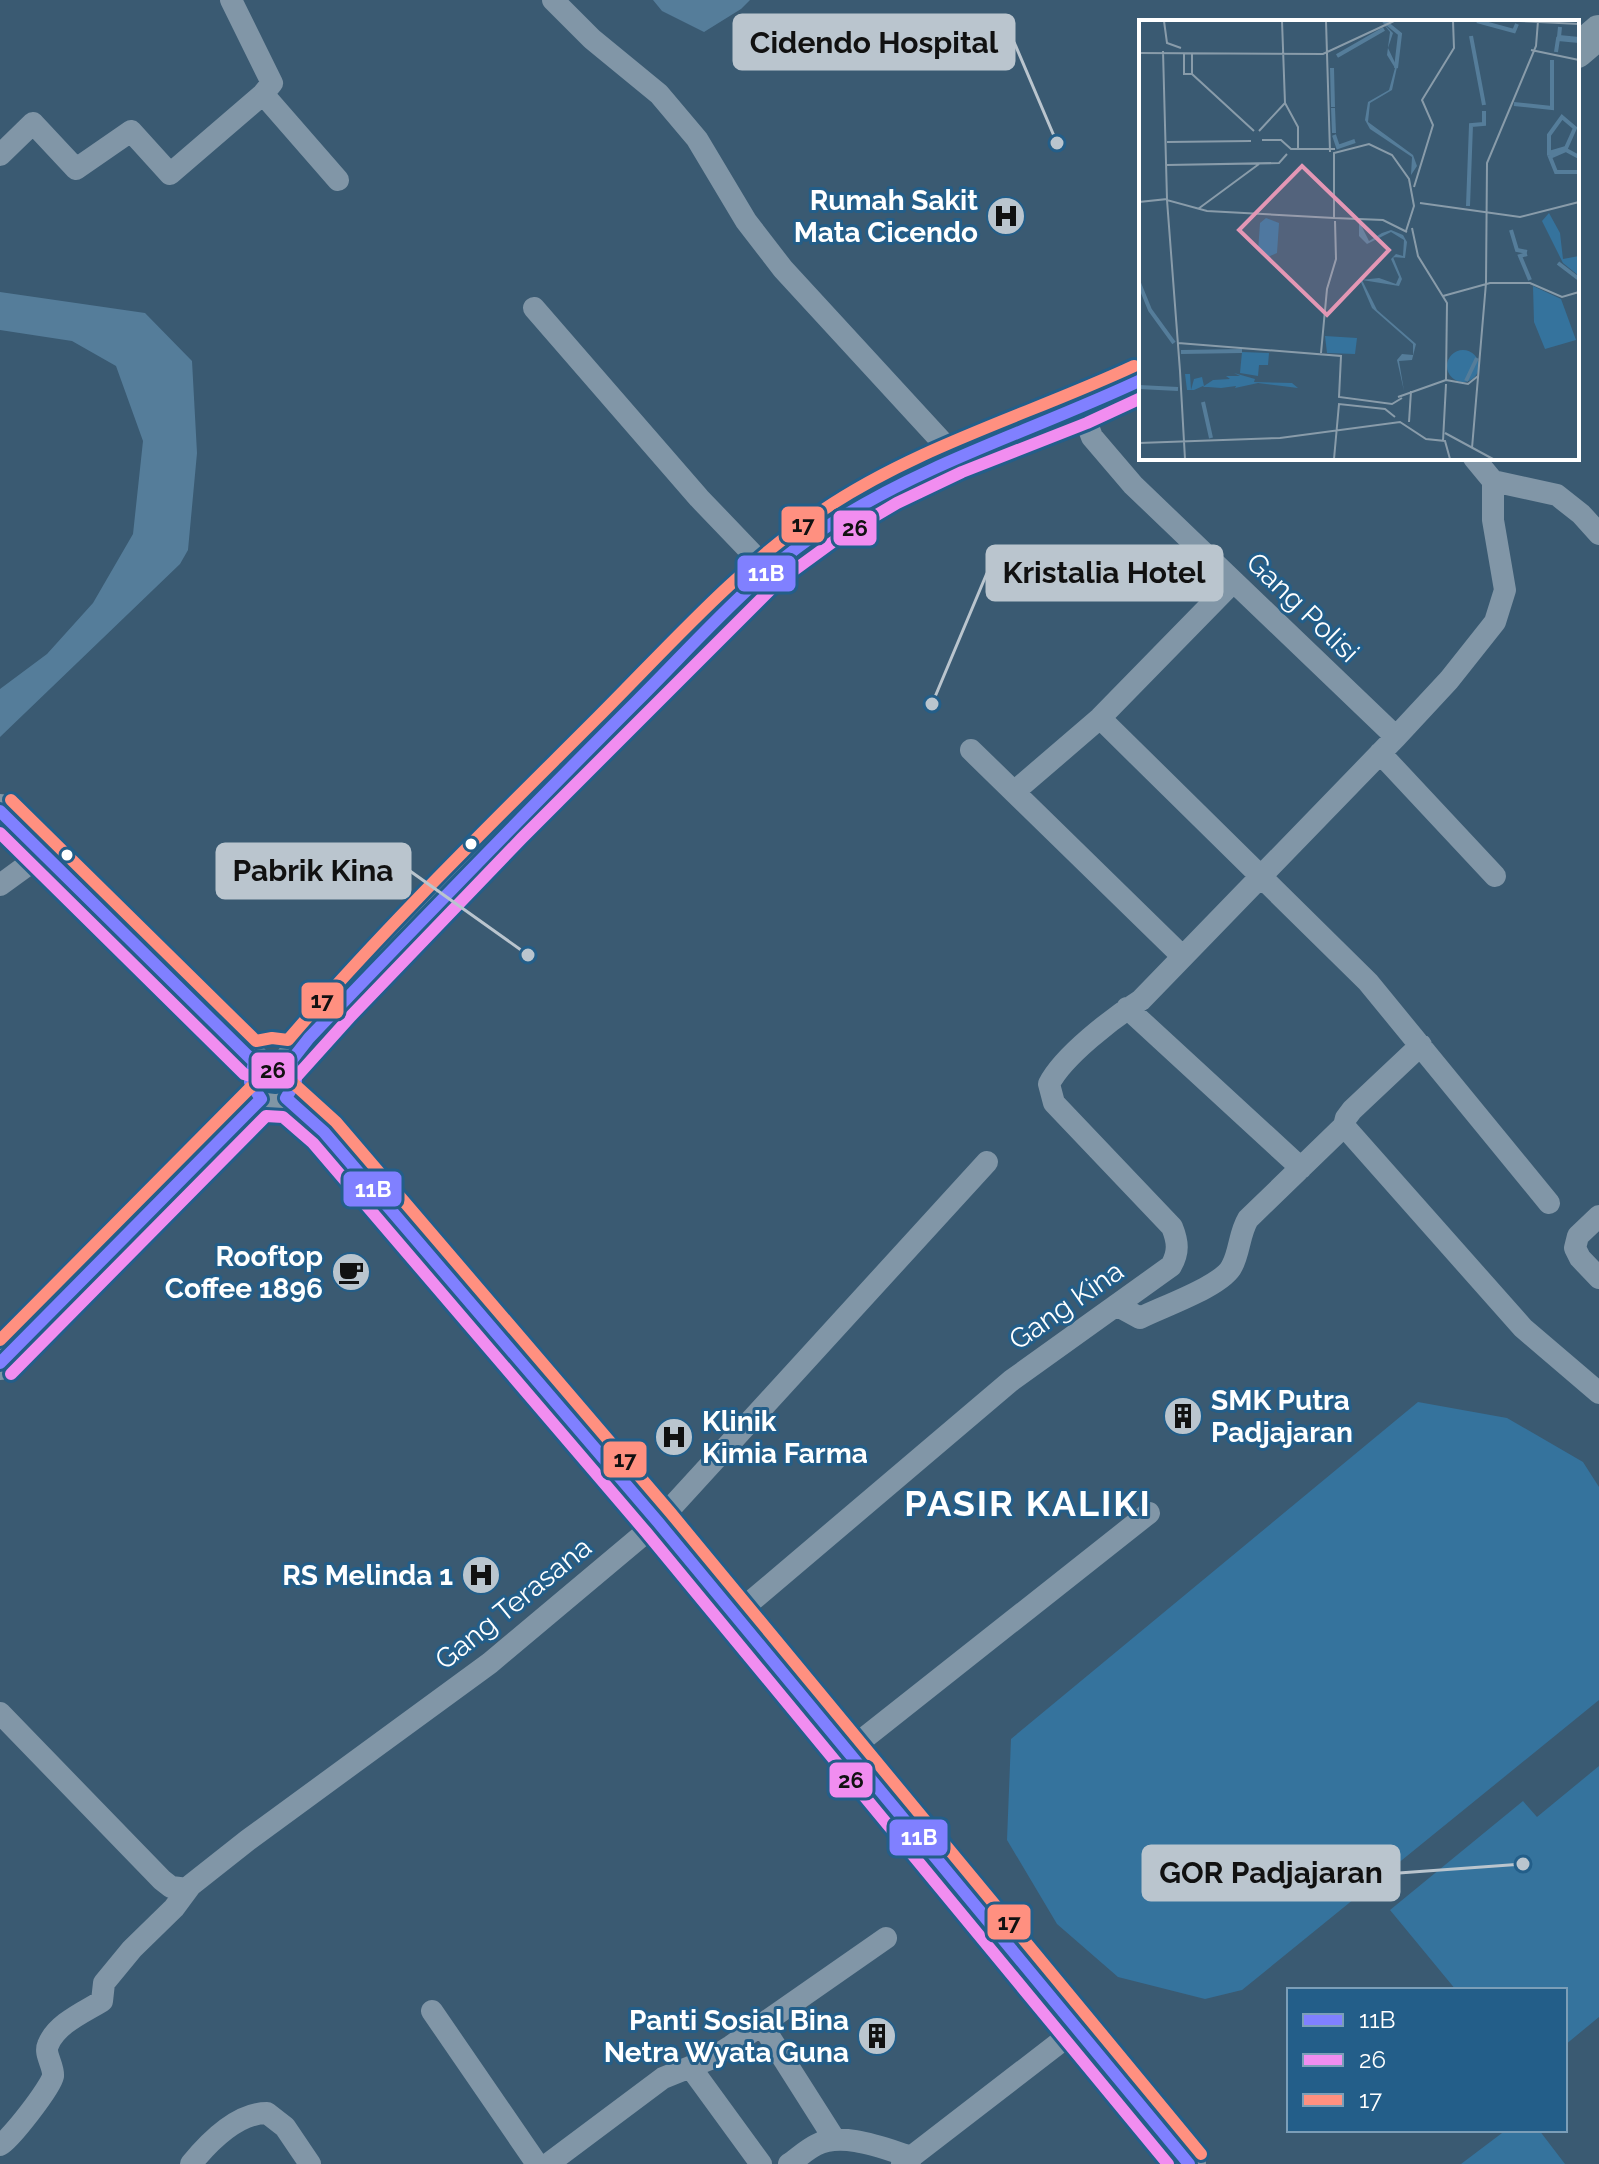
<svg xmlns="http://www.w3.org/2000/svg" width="1599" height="2164" viewBox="0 0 1599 2164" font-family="Raleway,sans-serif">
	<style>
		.green { fill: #35739d }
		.water { fill: #557d9a }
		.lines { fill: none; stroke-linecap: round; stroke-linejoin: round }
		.street { stroke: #8196a7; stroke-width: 22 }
		.primary { stroke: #8096a5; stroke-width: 34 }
		.bus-1-casing { stroke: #235e89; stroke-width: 18 }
		.bus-2-casing { stroke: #235e89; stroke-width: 18 }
		.bus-3-casing { stroke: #235e89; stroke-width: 18 }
		.bus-1 { stroke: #8080ff; stroke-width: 12 }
		.bus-2 { stroke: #f18df0; stroke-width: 12 }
		.bus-3 { stroke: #ff9080; stroke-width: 12 }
		.bus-dot { fill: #fff; stroke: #235e89; stroke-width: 3 }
		.labels { text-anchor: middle; stroke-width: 6; stroke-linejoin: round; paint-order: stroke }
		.poi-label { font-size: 28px; font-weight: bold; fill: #fff; stroke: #235e89; text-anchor: end }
		.street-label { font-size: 28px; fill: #fff; stroke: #235e89 }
		.district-label { font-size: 36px; font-weight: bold; letter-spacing: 2px; fill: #fff; stroke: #235e89 }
		.inset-river { fill: none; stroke: #557d9a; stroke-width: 4 }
		.inset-road { fill: none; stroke: #899caa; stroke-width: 2 }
		.view { fill: #e497b5; fill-opacity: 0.15; stroke: #e497b5; stroke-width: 4 }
		.inset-edge { fill: none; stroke: #fff; stroke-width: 4 }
		.leader { fill: none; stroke: #bac5ce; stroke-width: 3 }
		.callout-dot { fill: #bac5ce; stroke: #235e89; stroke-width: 3 }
		.callout { fill: #bac5ce; stroke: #bac5ce; stroke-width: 3 }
		.callout-label { font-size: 30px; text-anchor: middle; font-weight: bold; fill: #111 }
		.line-badge { stroke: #235e89; stroke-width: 3 }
		.badge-label { font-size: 22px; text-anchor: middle; font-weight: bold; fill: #fff }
		.pale-badge-label { font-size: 22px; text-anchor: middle; font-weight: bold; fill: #111 }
	</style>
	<rect width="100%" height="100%" fill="#3a5a72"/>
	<path class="green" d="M1418,1402L1507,1418L1583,1462L1599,1487V1700L1242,1990L1205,1999L1118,1977L1057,1924L1007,1840L1011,1739Z
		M1599,1766V2017L1565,2045V1990H1456L1390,1910L1523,1801L1537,1817Z
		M1506,2130H1539L1565,2164H1461Z"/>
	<path class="water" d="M653,0H750L741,9L704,32L662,11Z
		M0,292L145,313L192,361L197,453L188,550L180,564L0,737V689L47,654L93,603L133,534L143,441L116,366L72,341L0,330Z"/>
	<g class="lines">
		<path class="street" d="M231,0L272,83L263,94
			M553,0L592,39L659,94L697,139L746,221L783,269L956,457
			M0,155L33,123L76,169L131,131L170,174L263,94L338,180
			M534,308L699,498L768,570
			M1081,408L1092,437L1133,485L1396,737
			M1493,481L1557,495L1581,514L1599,534
			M1100,718L1368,982L1549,1203
			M971,750L1182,956
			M1380,753L1495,876
			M1014,792L1100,718L1233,582
			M0,885L44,853
			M1127,1008L1301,1168
			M1421,1045L1352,1110L1346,1118L1344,1126L1523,1328L1599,1393
			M1599,1216L1578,1236L1575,1248L1580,1258L1599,1278
			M1118,1306L1140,1318C1161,1307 1223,1286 1232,1266C1240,1251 1239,1234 1248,1219L1344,1126
			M735,1615L1012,1380L1171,1266C1179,1252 1178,1242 1172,1227L1054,1103L1049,1084C1063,1056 1114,1017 1141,1000L1396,737L1449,680L1495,622L1505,590L1493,520V481L1474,458
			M0,1713L162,1880L171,1887L188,1889
			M848,1751L1149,1513
			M432,2011L537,2164
			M762,2025L835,2140
			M691,2068L761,2164
			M0,2145C10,2140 51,2087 53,2076C54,2066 44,2054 48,2045C56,2024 84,2012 102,2001L104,1983L132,1949L174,1908L191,1885L248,1840L490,1663L658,1522L987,1162
			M191,2164C209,2142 237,2113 267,2113L285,2127L310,2164
			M548,2164L663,2078L710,2059L731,2046L886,1938
			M789,2164C798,2158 806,2150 816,2145C843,2131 885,2149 912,2157
			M902,2164L1077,2029"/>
		<path class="primary" d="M1577,51L1599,32
			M0,811L254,1062
			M291,1061L339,1005L511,827L768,570L832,523L889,489L956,457L1081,408L1141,380
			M286,1098L324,1132L658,1522L1189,2164
			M0,1363L261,1099"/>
		<g class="bus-1-casing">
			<path id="bus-1" d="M1141,380C1039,428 930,461 834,522C759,569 700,638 638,700C527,811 418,924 309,1038L291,1061L296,1081L286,1098L324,1132L658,1522L1189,2164
				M0,811L254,1062L250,1082L261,1099L0,1363"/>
		</g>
		<g class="bus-2-casing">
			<path id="bus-2" d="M0,833L244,1074L257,1078L272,1070L287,1077L297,1076L351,1016L522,838L778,582L841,536L897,503L962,472L1087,423L1141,398
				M11,1374L266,1116L283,1117L313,1143L646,1532L1168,2164"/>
		</g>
		<g class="bus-3-casing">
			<path id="bus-3" d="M11,800L256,1041L272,1038L288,1040C384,928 492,823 597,718C669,646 738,567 823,510C918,446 1031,414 1134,366
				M0,1340L251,1087L259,1083L276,1085L285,1082L293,1083L336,1122L670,1512L1201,2154"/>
		</g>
		<use href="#bus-1" class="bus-1"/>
		<use href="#bus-2" class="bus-2"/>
		<use href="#bus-3" class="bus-3"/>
	</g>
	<defs>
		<g id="hospital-disc" transform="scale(2)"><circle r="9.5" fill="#bac5ce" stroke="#235e89"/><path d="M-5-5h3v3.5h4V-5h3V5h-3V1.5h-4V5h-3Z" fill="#111"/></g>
		<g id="cafe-disc" transform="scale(2)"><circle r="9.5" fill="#bac5ce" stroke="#235e89"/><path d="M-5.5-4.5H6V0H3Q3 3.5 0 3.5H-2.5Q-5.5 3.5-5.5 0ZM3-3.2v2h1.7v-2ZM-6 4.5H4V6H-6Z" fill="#111"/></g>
		<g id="building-disc" transform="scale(2)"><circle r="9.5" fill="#bac5ce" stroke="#235e89"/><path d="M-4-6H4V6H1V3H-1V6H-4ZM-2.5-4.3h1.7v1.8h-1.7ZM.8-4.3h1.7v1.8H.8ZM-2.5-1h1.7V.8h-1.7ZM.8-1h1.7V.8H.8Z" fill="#111"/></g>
	</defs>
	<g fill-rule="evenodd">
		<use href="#hospital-disc" x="1006" y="216"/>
		<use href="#cafe-disc" x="351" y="1272"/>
		<use href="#building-disc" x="1183" y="1416"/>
		<use href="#hospital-disc" x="674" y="1437"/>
		<use href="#hospital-disc" x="481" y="1575"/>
		<use href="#building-disc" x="877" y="2036"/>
	</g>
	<g class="bus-dot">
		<circle cx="471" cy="844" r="7"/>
		<circle cx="67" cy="855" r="7"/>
	</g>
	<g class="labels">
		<g class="poi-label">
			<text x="978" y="210">Rumah Sakit<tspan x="978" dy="32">Mata Cicendo</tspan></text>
			<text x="323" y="1266">Rooftop<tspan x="323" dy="32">Coffee 1896</tspan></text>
			<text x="1211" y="1410" text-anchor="start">SMK Putra<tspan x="1211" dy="32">Padjajaran</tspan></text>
			<text x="702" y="1431" text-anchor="start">Klinik<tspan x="702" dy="32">Kimia Farma</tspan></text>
			<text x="453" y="1585">RS Melinda 1</text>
			<text x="849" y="2030">Panti Sosial Bina<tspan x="849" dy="32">Netra Wyata Guna</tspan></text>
		</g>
		<g class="street-label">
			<text transform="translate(1303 607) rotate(44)" y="10">Gang Polisi</text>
			<text transform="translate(1066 1305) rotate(-35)" y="10">Gang Kina</text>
			<text transform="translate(513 1603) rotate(-39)" y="10">Gang Terasana</text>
		</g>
		<g class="district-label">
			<text x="1028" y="1516">PASIR KALIKI</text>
		</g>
	</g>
	<g transform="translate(1139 20)">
		<rect width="440" height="440" fill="#3a5a72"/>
		<path d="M410,193L421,213L424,239L440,236V256L424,243L403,201ZM127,198L140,203L138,233L129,237L119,231L121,203ZM394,266L422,279L437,320L406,329L395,302ZM186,316L218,318L216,334L188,333ZM308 346a16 16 0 1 1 32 0a16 16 0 1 1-32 0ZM103,332L130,333L129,345H120L119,356L101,353ZM95,353L116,359L115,362L153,363L159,368L119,363L96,368L97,366L82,368L69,367H65L64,366L55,370H48L46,354H51L52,370L55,359L63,357L65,366L74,360L91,359L87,356H101Z" fill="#35739d"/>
		<path d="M242,1L254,13L249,28L258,47L253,70L231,83L229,102L274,135L278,146L272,155L273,137L231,109L226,100L229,82L250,70L256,48L248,35L251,12ZM220,201L230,221L243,213L252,210L264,215L268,222L266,238L254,237L263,259L260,266L223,260L238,290L277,324L273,340L260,341L265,371L258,340L263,334L274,335V324L233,288L221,260L240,258L257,264L260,257L252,239L257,234L264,236L265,220L252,212L228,224L220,216Z" fill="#557d9a"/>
		<path class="inset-river" d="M245,1L261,14L257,48M338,1L375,11L378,4M421,7L420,17L440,19M332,16L345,85M417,32L419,19L440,21M198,36L245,9M193,48L194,87M375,84L413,88V40M194,88L195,113M423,97L436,108L427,128L410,133V115ZM195,115L199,127L216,121M440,137L427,130L411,137L417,152H440M329,186L332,105L345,104V91M372,210L378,230L388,232M388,234L381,236L391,260M419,243L440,259M0,263L11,290L35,323M42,332L103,331M327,361L338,338M0,367L39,369M64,382L72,418"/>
		<path class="inset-road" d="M25,1L28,23L42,28M143,1L146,83L159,107V129M187,1L191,132M380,1L440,4M392,30L440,40M0,33L184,34L255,1M45,34V54H53M53,34V54L115,111M120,111L146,83M123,120H142L152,129H196M28,122L112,121M28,145L140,143L148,134M275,167L294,105L283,80L315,28L314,1M0,182L28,179L24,31M281,183L381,197L440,182M59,189L120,144M195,198V133L230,124L253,135L270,159L275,186L267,211M195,198L244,200L268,212M273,208L279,236L308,283L307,360M304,276L351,263H391L423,277L440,272M39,323L202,336L200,377L253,384L263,378M182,333L188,269L197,239L196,201M41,351L28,180L68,191L195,198M41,351L46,439M307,360L329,364L339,356M259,377L307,360M270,402L272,371M306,413L354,439M304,421L307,364M0,423L141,418L261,402L287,419L306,421L311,439M333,428L347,263L348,143L397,26L399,1M195,439L200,384L246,389L256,397"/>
		<path class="view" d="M163,146L250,230L188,295L100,210Z"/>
		<rect width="440" height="440" class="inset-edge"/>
	</g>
	<path class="leader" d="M1057 143L1014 42M932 704L987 573M528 955L410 871M1523 1864L1399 1873"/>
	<g class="callout-dot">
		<circle cx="1057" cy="143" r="8"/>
		<circle cx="932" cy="704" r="8"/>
		<circle cx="528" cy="955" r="8"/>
		<circle cx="1523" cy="1864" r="8"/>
	</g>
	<g class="callout">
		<rect x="734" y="15" width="280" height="54" rx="8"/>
		<rect x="987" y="546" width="235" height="54" rx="8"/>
		<rect x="217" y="844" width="193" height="54" rx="8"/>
		<rect x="1143" y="1846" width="256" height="54" rx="8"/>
	</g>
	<g class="callout-label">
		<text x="874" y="53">Cidendo Hospital</text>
		<text x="1104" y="583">Kristalia Hotel</text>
		<text x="313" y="881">Pabrik Kina</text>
		<text x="1271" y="1883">GOR Padjajaran</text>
	</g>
	<g class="line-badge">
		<rect x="780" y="505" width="46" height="39" rx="8" fill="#ff9080"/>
		<rect x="832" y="509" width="46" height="38" rx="8" fill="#f18df0"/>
		<rect x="736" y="554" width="61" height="39" rx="8" fill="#8080ff"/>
		<rect x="300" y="981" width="45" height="39" rx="8" fill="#ff9080"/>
		<rect x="250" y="1051" width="46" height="39" rx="8" fill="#f18df0"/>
		<rect x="342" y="1170" width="61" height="38" rx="8" fill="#8080ff"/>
		<rect x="602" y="1440" width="46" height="39" rx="8" fill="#ff9080"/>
		<rect x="828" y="1761" width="46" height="38" rx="8" fill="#f18df0"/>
		<rect x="888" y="1818" width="61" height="39" rx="8" fill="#8080ff"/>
		<rect x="986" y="1903" width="46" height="38" rx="8" fill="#ff9080"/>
	</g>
	<g class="badge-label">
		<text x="766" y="581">11B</text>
		<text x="373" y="1197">11B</text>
		<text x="919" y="1845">11B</text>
	</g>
	<g class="pale-badge-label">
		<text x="803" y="532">17</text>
		<text x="855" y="536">26</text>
		<text x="322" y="1008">17</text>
		<text x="273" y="1078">26</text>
		<text x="625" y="1467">17</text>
		<text x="851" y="1788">26</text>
		<text x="1009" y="1930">17</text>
	</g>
	<rect x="1287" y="1988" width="280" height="144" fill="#235e89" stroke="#7b9eb8" stroke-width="2"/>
	<rect x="1303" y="2014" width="40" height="12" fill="#8080ff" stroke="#7b9eb8" stroke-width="2"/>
	<text x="1359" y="2028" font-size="24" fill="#ffffff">11B</text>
	<rect x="1303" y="2054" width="40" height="12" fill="#f18df0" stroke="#7b9eb8" stroke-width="2"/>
	<text x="1359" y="2068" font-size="24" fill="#ffffff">26</text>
	<rect x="1303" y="2094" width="40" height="12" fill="#ff9080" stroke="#7b9eb8" stroke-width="2"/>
	<text x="1359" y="2108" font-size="24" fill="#ffffff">17</text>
</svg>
